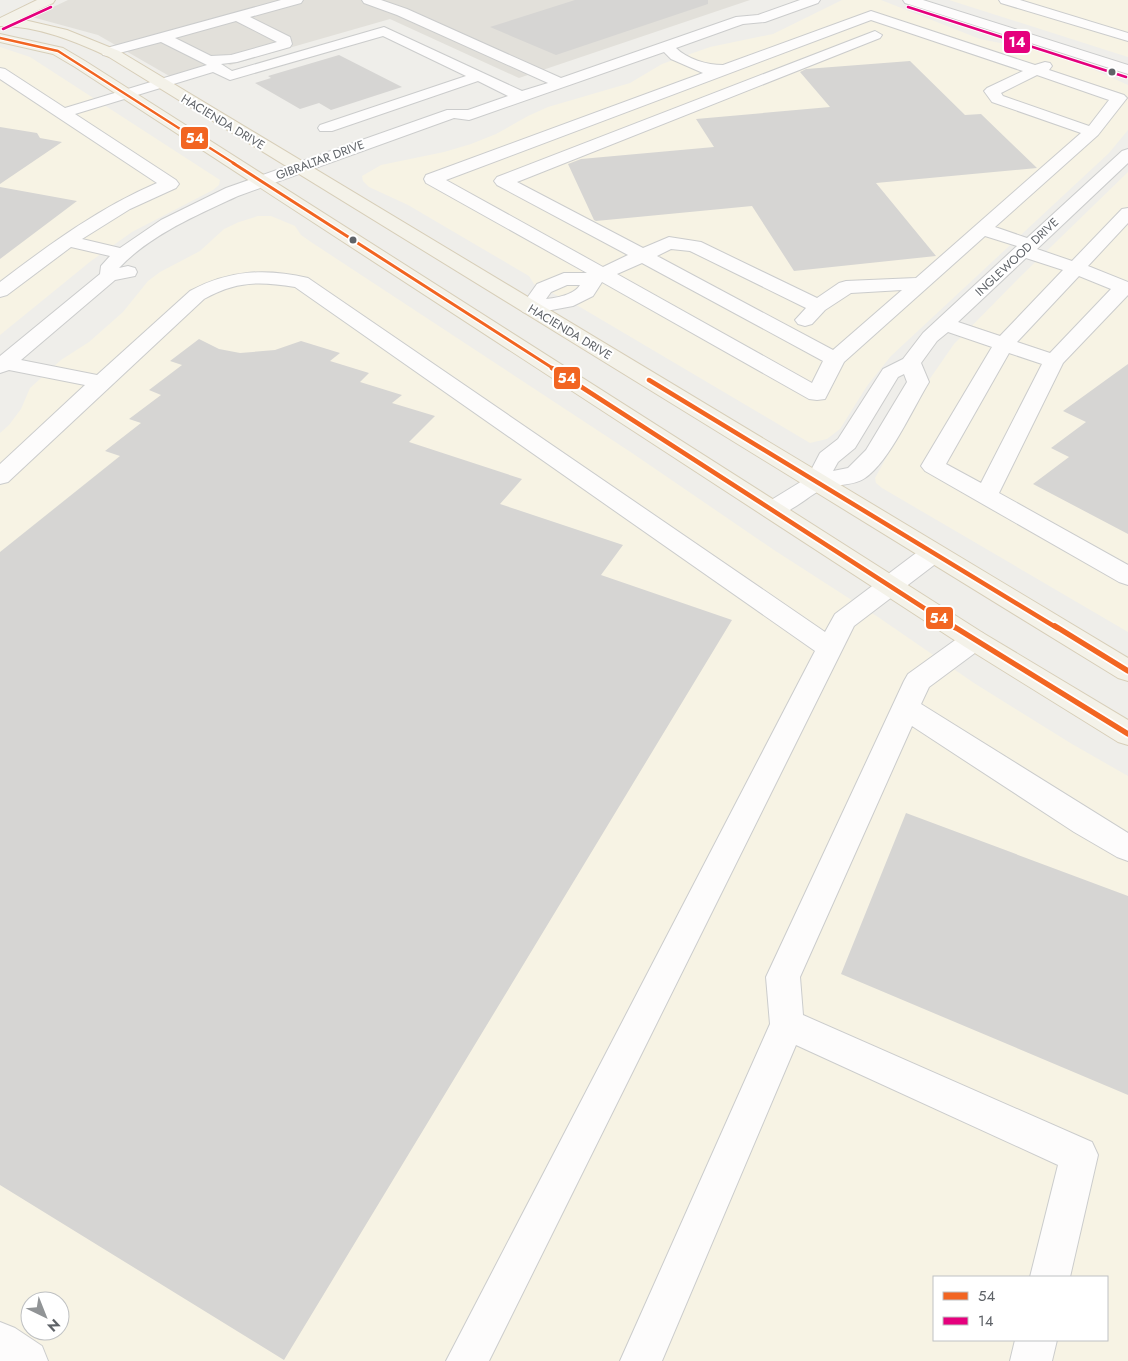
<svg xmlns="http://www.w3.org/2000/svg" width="1128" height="1361" viewBox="0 0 1128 1361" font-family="Jost,sans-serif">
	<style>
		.commercial { fill: #f7f3e4; fill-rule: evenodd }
		.education { fill: #e2e0da }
		.building { fill: #d6d5d3 }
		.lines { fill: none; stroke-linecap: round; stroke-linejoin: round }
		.minor-casing { stroke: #cbcccc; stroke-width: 2 }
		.major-casing { stroke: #d7ceb8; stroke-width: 2 }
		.minor { fill: #fdfcfc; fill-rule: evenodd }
		.major { fill: #f4f2e9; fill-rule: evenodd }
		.bus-1-far3-casing { stroke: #fff; stroke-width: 4.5 }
		.bus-1-far2-casing { stroke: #fff; stroke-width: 5.5 }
		.bus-1-far1-casing { stroke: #fff; stroke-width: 8 }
		.bus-1-casing { stroke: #fff; stroke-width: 9 }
		.bus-2-casing { stroke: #fff; stroke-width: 4.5 }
		.bus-1-far3 { stroke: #f26522; stroke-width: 2.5 }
		.bus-1-far2 { stroke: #f26522; stroke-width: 3 }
		.bus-1-far1 { stroke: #f26522; stroke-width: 4.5 }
		.bus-1 { stroke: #f26522; stroke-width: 5.5 }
		.bus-2 { stroke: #e5007d; stroke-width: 2.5 }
		.bus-dot { fill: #5f6368; stroke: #fff; stroke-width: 2 }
		.labels { text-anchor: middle; stroke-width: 4; stroke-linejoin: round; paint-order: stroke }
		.far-street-label { font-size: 12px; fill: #5f6368; stroke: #fff }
		.line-badge { stroke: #fff; stroke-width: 2 }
		.badge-label { font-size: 14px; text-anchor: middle; font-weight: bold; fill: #fff }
	</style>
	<rect width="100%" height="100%" fill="#efeeea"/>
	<path class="commercial" d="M842,0H881L980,39L1031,49L1088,67L1128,85V130L1109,153L891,356L867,386L840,429L827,439L810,443L580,307L534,284L529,276L408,205L369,187L363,181L362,176L381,165L444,152L471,144L496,134L528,116L548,107L630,83L662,64L710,47L773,34Z
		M949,0H1128V57L1109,51Z
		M0,47L30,57L47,68L220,180L219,185L213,190L132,232L91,261L0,335Z
		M1128,172V632L882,488L876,483L875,478L929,380L954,344L1020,277Z
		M258,216H271L295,226L301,235L311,242L632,453L774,550L878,617L974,683L1072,744L1128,776V1361H0V433L9,425L21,409L30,388L61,360L89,342L123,312L148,281L160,272L200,251L224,229L239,222ZM934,1277H1107V1340H934ZM30,1301H60V1331H30Z"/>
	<path class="education" d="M68,0H750L519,78L390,19L230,65L222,61L171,77L98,35L32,17Z"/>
	<path class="building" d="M575,0H708V4L556,55L490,27Z
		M339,55L402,87L331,110L319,103L300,109L255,83L271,78L268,76Z
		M910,61L965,115L981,114L1037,168L876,183L936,256L794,271L752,206L596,221L594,220L568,164L581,159L714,147L696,119L830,107L800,72L806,69Z
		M0,127L37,133L40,138L62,142L0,184Z
		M0,187L77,201L0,259Z
		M199,339L219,349L240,353L275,350L301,341L340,353L330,361L369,373L360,382L402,395L392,403L435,416L409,442L522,479L500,504L623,545L601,575L732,620L284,1360L0,1185V552L120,456L105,451L141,423L129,419L161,395L149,390L182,365L170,361Z
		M1128,364V534L1033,484L1069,457L1051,448L1086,422L1063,411Z
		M906,813L1128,896V1095L841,974Z"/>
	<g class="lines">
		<g class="minor-casing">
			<path id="minor" d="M281,0H303L301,3L250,17L290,37L292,44L290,47L237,62L221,64L232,71L384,27L522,91L548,83L397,15L364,3L362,0H381L407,9L561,78L736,17L758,15L800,0H820L818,3L765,22L743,24L676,48C687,59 707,65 723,65L871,11L1035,65L1045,62L1050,63L1052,66L1049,70L1124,95L1127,98L1098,135L995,227L1027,238L1122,151L1128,149V163L1037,249L1072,261L1122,209L1128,208V223L1088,266L1128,282V295L1063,363L999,493L1128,565V585L1119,582L925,471L921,466L992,347L948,332L937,341L921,363L929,382C913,408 889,462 865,478C853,487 831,483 817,492C801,502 782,520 763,515L759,510L763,505L807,478L820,453L838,439L883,369L903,359L923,333L1017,246L985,236L844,362L825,399L817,400L809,399L602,282L593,296L573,306L530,314L523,312L520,308L537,284L564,273H587L426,183L424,179L426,175L703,73L671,59L664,52L475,118L469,120L454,118L238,196C197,215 150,235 119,268L128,266L135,268L137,272L135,276L115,280L21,360L97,375L190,291C228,270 266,268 308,278L825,632L835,614L924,547L933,545L942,547L945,553L942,559L854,626L489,1361H446L815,651L295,287C259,281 236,281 204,299L8,482L0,484V464L85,385L9,370L0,373V356L100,274L101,266L110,256L71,247L7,295L0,297V282C50,244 99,208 157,183L0,79V68L5,69L65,108L207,65L161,42L108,56L103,55L101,52L103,49ZM871,20L1023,71L987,88L984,91L992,102L1081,133L916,278L846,281L839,283L817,298L701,242L669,237L643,248L517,182L880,38L882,35L875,31L497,177L494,181L497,185L628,255L603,267L446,180ZM236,21L277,42L231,55L211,56L175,38ZM383,36L466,76L320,125L318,128L320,131H332L478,81L508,96L468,110H447L226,188L161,220L120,248L82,239L130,209L176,188L179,184L176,180L75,114L213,72L230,80ZM1037,75L1109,100L1089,126L1003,96L1001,93ZM671,249L690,251L806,308L795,320L798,324L805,326L812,324L825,310L851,293L902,290L833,350L657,256ZM1026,258L1063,270L1000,336L958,322ZM642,263L823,361L812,383L617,274ZM1079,276L1111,289L1050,353L1017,342ZM567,285H580C574,295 556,298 546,299L551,292ZM1009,353L1042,364L981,483L946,464ZM904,374L907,382L866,450L848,468L833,471L838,462L855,448L898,377Z
				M903,0H923L1128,65V74L905,3Z
				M999,0H1020L1128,33V41L1001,3Z
				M974,631L983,633L987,640L983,647L929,687L921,704L1128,833V861L1117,857L1074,832L912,726L800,977L803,1015L1092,1142L1098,1155L1070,1277H1030L1058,1165L796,1045L662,1361H620L770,1024L766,977L904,681L908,674L965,633Z
				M0,1322L15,1328L42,1346L48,1361H0Z
				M1015,1340H1057L1052,1361H1010Z"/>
		</g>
		<g class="major-casing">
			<path id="major" d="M37,0H55L53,3L20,19L67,30L119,51L1128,658V681L1118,678L109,57C75,41 38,26 0,26V18Z
				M0,34L63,48L85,61L983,633L1128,720V745L1118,742L965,647L75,67L53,54L0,42Z"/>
		</g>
		<use href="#minor" class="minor"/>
		<use href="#major" class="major"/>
		<g class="bus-1-far3-casing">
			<path id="bus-1-far3" d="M0,38L58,51L235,164"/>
		</g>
		<g class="bus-1-far2-casing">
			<path id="bus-1-far2" d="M233,163L554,369"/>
		</g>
		<g class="bus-1-far1-casing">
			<path id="bus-1-far1" d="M552,368L955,628
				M649,380L1057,628"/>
		</g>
		<g class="bus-1-casing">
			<path id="bus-1" d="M953,626L1128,734
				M1055,626L1128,671"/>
		</g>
		<g class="bus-2-casing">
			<path id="bus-2" d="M908,7L1126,77
				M3,29L51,7"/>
		</g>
		<use href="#bus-1-far3" class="bus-1-far3"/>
		<use href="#bus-1-far2" class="bus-1-far2"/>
		<use href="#bus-1-far1" class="bus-1-far1"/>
		<use href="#bus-1" class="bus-1"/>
		<use href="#bus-2" class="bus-2"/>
	</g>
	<g class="bus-dot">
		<circle cx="1112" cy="72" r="4.5"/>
		<circle cx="353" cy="240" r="4.5"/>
	</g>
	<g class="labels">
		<g class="far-street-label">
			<text transform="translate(223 122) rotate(31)" y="4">HACIENDA DRIVE</text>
			<text transform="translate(320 160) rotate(-20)" y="4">GIBRALTAR DRIVE</text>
			<text transform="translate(1017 257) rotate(-43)" y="4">INGLEWOOD DRIVE</text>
			<text transform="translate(570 332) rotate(31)" y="4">HACIENDA DRIVE</text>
		</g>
	</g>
	<g class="line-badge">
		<rect x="1003" y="30" width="28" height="24" rx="5" fill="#e5007d"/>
		<rect x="180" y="126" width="29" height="24" rx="5" fill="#f26522"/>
		<rect x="553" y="366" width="28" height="24" rx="5" fill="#f26522"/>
		<rect x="925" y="606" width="29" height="24" rx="5" fill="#f26522"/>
	</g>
	<g class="badge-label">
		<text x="1017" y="47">14</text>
		<text x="195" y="143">54</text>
		<text x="567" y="383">54</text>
		<text x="939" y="623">54</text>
	</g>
	<rect x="933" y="1276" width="175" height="65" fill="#ffffff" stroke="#bfc1c3"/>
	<rect x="943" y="1292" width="25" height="8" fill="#f26522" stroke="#bfc1c3"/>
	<text x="978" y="1301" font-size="15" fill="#5f6368">54</text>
	<rect x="943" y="1317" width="25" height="8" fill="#e5007d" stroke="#bfc1c3"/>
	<text x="978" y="1326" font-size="15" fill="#5f6368">14</text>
	<g transform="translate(45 1316) rotate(137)"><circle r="24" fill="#ffffff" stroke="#bfc1c3"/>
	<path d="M0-4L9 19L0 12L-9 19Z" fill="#919496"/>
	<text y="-8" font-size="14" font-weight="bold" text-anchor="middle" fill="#5f6368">N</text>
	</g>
</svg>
